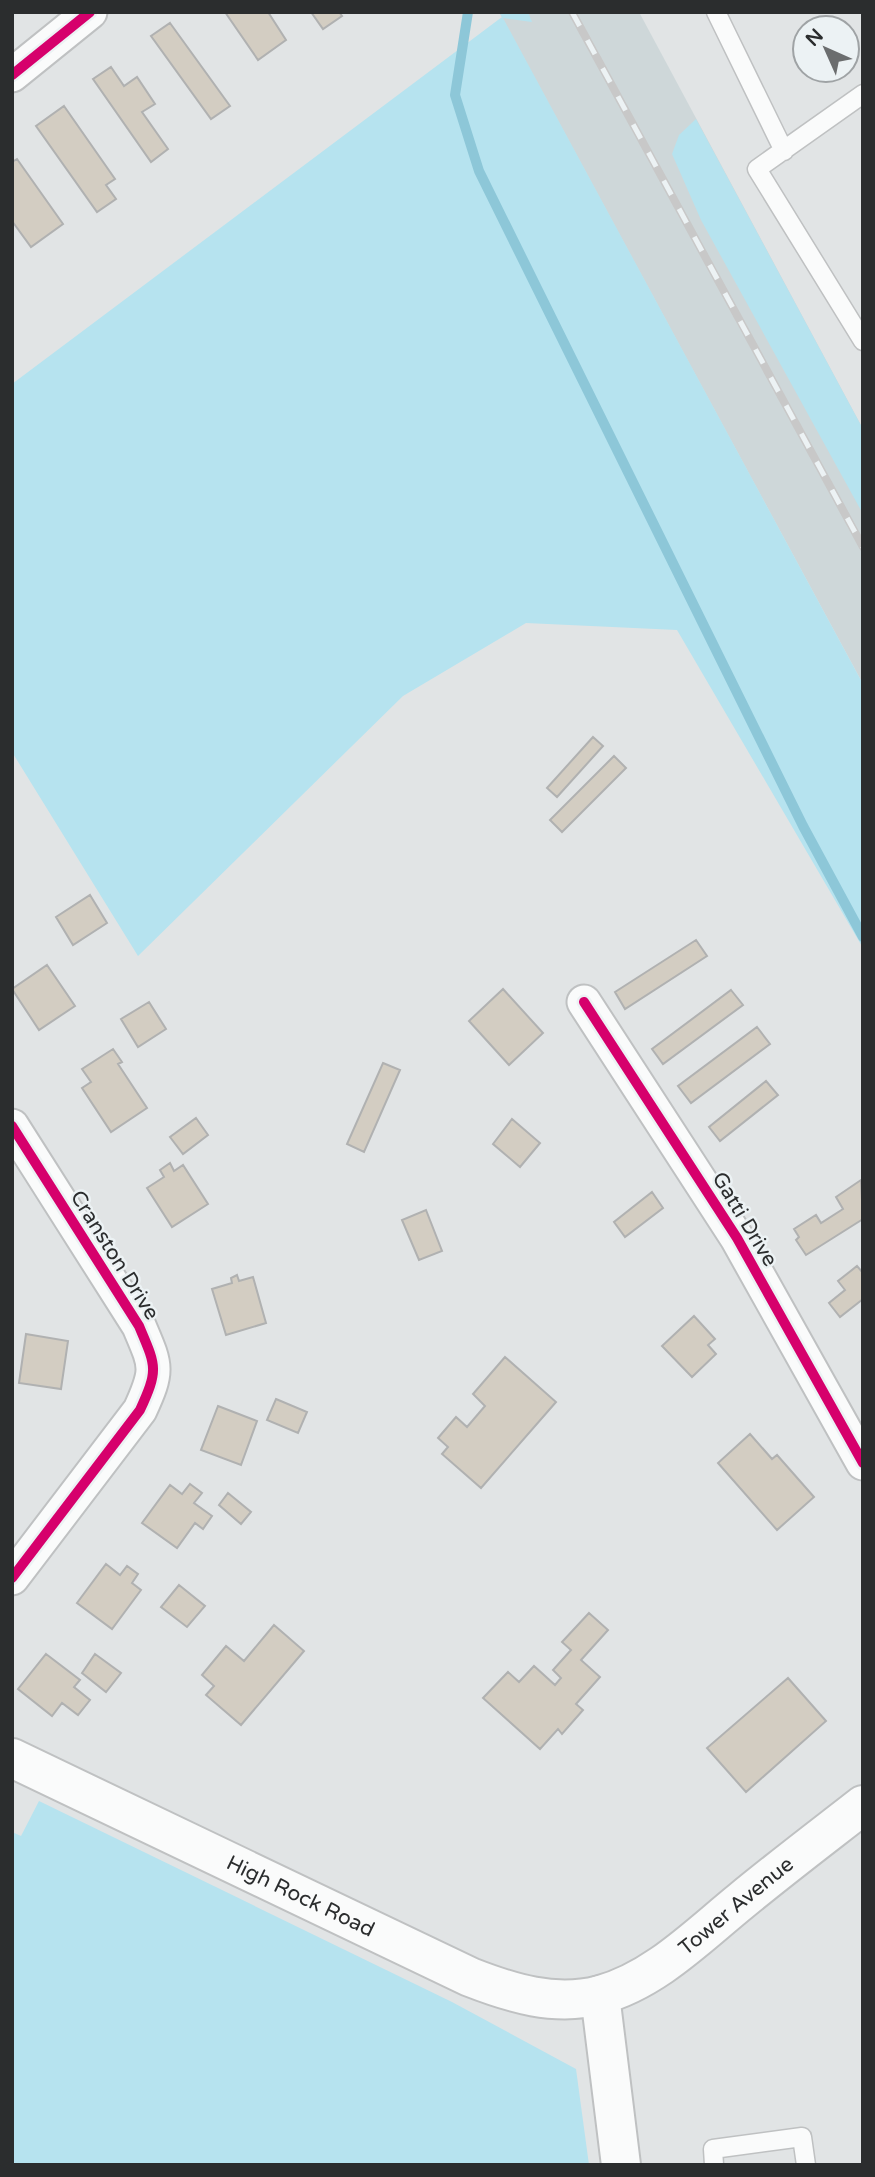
<svg xmlns="http://www.w3.org/2000/svg" width="875" height="2177" viewBox="0 0 875 2177" font-family="'Varela Round',sans-serif">
	<style>
		.built { fill: #ced7d9 }
		.green { fill: #b6e3ef }
		.lines { fill: none; stroke-linecap: round; stroke-linejoin: round }
		.stream { stroke: #8dc7d8; stroke-width: 10 }
		.building { fill: #d3cdc2; stroke: #b0b1b1; stroke-width: 2 }
		.service-casing { stroke: #bfc1c2; stroke-width: 21 }
		.minor-casing { stroke: #bfc1c2; stroke-width: 37 }
		.secondary-casing { stroke: #bfc1c2; stroke-width: 42 }
		.service { stroke: #fafbfb; stroke-width: 18 }
		.minor { stroke: #fafbfb; stroke-width: 33 }
		.secondary { stroke: #fafbfb; stroke-width: 38 }
		.rail-casing { stroke: #c8c8c8; stroke-width: 8 }
		.rail { stroke: #ecf2f4; stroke-width: 5; stroke-dasharray: 16; stroke-linecap: butt }
		.cycleway-casing { stroke: #ecf2f4; stroke-width: 15 }
		.cycleway { stroke: #d6006c; stroke-width: 10 }
		.labels { text-anchor: middle; stroke-width: 5; stroke-linejoin: round; paint-order: stroke }
		.street-label { font-size: 21px; fill: #2b2d2e; stroke: #ecf2f4 }
	</style>
	<rect width="100%" height="100%" fill="#e1e4e5"/>
	<path class="built" d="M499,12H639L863,429V684Z"/>
	<path class="green" d="M499,12H528L532,22L503,18L863,684V948L677,630L526,623L403,696L138,956L12,752V384L502,17Z
		M696,119L863,429V514L701,220L672,154L679,135Z
		M39,1801L452,2002L576,2069L589,2165H12V1832L21,1836Z"/>
	<g class="lines">
		<path class="stream" d="M468,12L455,95L479,171L803,826L863,937"/>
	</g>
	<path class="building" d="M225,12H268L286,40L258,60Z
		M311,12H339L342,16L323,29Z
		M170,23L230,106L211,119L151,36Z
		M111,67L124,86L137,77L155,104L142,112L168,149L151,162L93,79Z
		M64,106L115,179L106,185L116,199L97,212L36,126Z
		M17,159L63,224L31,247L12,221V162Z
		M593,737L603,746L557,797L547,788Z
		M614,756L626,768L562,832L550,820Z
		M90,895L107,923L73,945L56,917Z
		M696,940L707,956L625,1009L615,992Z
		M47,965L75,1006L39,1030L12,989Z
		M503,989L543,1033L509,1065L469,1021Z
		M731,990L743,1005L663,1064L652,1049Z
		M149,1002L166,1029L138,1047L121,1019Z
		M757,1027L770,1044L691,1103L678,1086Z
		M113,1049L122,1062L118,1064L147,1108L111,1132L82,1088L91,1082L82,1069Z
		M383,1063L400,1070L364,1152L347,1144Z
		M766,1081L778,1095L720,1141L709,1127Z
		M196,1118L208,1135L183,1154L170,1137Z
		M512,1119L540,1143L520,1167L493,1144Z
		M170,1163L174,1171L183,1165L208,1204L172,1227L147,1188L164,1177L160,1170Z
		M861,1180L863,1219L806,1255L796,1240L799,1237L794,1229L816,1215L821,1223L843,1209L836,1197Z
		M652,1192L663,1208L625,1237L614,1222Z
		M426,1210L442,1251L419,1260L402,1220Z
		M857,1266L863,1273V1299L840,1317L829,1303L845,1290L838,1281Z
		M237,1275L239,1281L253,1277L266,1323L226,1335L212,1289L232,1283L231,1278Z
		M694,1316L715,1339L708,1345L716,1354L692,1377L662,1346Z
		M26,1334L68,1341L61,1389L19,1383Z
		M505,1357L556,1402L481,1488L442,1454L448,1447L438,1438L456,1417L467,1427L485,1406L473,1394Z
		M276,1399L307,1412L298,1433L267,1420Z
		M218,1406L257,1421L241,1465L201,1450Z
		M750,1434L772,1459L777,1455L814,1497L777,1530L718,1463Z
		M190,1484L202,1493L194,1503L212,1516L203,1529L195,1523L177,1548L142,1523L170,1485L182,1494Z
		M228,1493L251,1512L241,1524L219,1505Z
		M106,1564L120,1575L127,1566L138,1574L132,1583L141,1590L112,1629L77,1603Z
		M179,1585L205,1606L187,1627L161,1607Z
		M589,1613L608,1630L581,1660L600,1677L576,1704L583,1710L562,1734L558,1729L540,1749L483,1698L508,1672L519,1682L534,1666L555,1685L561,1678L553,1670L571,1650L562,1642Z
		M274,1625L304,1651L241,1725L206,1695L214,1686L202,1675L226,1646L244,1661Z
		M46,1654L80,1680L74,1687L90,1700L78,1715L62,1703L52,1716L18,1689Z
		M95,1654L121,1673L106,1692L82,1673Z
		M788,1678L826,1721L746,1792L707,1748Z"/>
	<g class="lines">
		<g class="service-casing">
			<path id="service" d="M716,12L784,151
				M863,94L757,169L863,341
				M714,2165L713,2149L802,2137L806,2165"/>
		</g>
		<g class="minor-casing">
			<path id="minor" d="M12,75L90,12
				M584,1002L737,1238L863,1463
				M12,1126L139,1326C156,1366 159,1369 140,1410L12,1578"/>
		</g>
		<g class="secondary-casing">
			<g id="secondary">
				<path id="s1" d="M12,1758L470,1977C511,1993 555,2007 600,1995C654,1981 699,1935 741,1901C781,1868 822,1837 863,1805"/>
				<path d="M600,1995L621,2165"/>
			</g>
		</g>
		<use href="#service" class="service"/>
		<use href="#minor" class="minor"/>
		<use href="#secondary" class="secondary"/>
		<g class="rail-casing">
			<path id="rail" d="M572,12L863,547"/>
		</g>
		<use href="#rail" class="rail"/>
		<g class="cycleway-casing">
			<path id="cycleway" d="M12,75L90,12
				M584,1002L737,1238L863,1463
				M12,1126L139,1326C156,1366 159,1369 140,1410L12,1578"/>
		</g>
		<use href="#cycleway" class="cycleway"/>
	</g>
	<g class="labels">
		<g class="street-label">
			<text transform="translate(745 1219) rotate(59)" y="7">Gatti Drive</text>
			<text transform="translate(115 1255) rotate(58)" y="7">Cranston Drive</text>
			<text dy="7" stroke="none"><textPath href="#s1" startOffset="320">High Rock Road</textPath></text>
			<text dy="7" stroke="none"><textPath href="#s1" startOffset="805">Tower Avenue</textPath></text>
		</g>
	</g>
	<rect width="875" height="2177" fill="none" stroke="#2b2d2e" stroke-width="28"/>
	<g transform="translate(826 49) rotate(315)"><circle r="33" fill="#ecf2f4" stroke="#9fa3a5" stroke-width="2"/>
	<path d="M0-5L12 26L0 18L-12 26Z" fill="#6b6d6e"/>
	<text y="-10" font-size="19" font-weight="bold" text-anchor="middle" fill="#2b2d2e">N</text>
	</g>
</svg>
